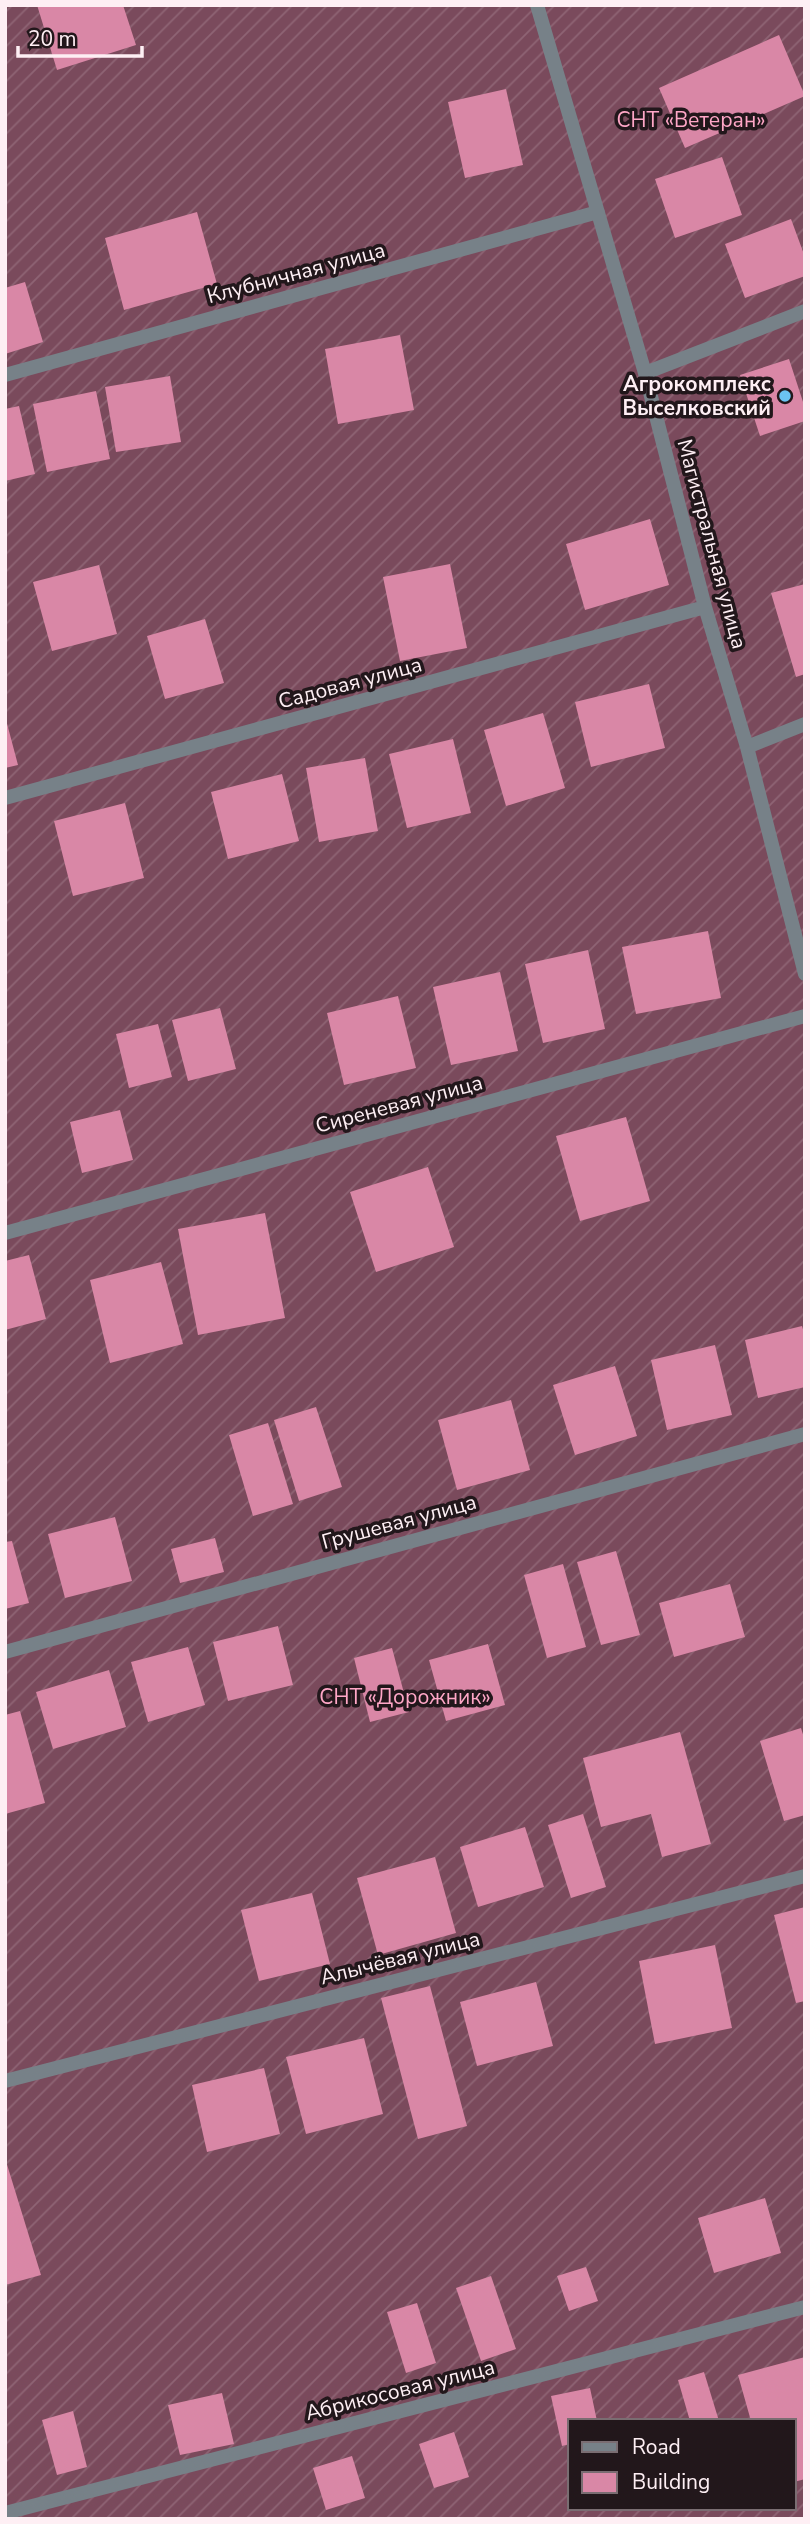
<svg xmlns="http://www.w3.org/2000/svg" width="810" height="2524" viewBox="0 0 810 2524" font-family="'Nunito Sans',sans-serif">
	<style>
		.garden { fill: url(#garden-furrows); fill-rule: evenodd }
		.building { fill: #d987a6 }
		.lines { fill: none; stroke-linecap: round; stroke-linejoin: round }
		.minor { stroke: #778188; stroke-width: 14 }
		.poi-dot { fill: #6bc3f2; stroke: #22171b; stroke-width: 2.5 }
		.labels { text-anchor: middle; stroke-width: 7; stroke-linejoin: round; paint-order: stroke }
		.park-label { font-size: 21px; fill: #ffa7c7; stroke: #22171b }
		.street-label { font-size: 21px; fill: #feeff4; stroke: #22171b }
		.poi-label { font-size: 21px; font-weight: bold; fill: #feeff4; stroke: #22171b; text-anchor: end }
	</style>
	<defs>
		<pattern id="garden-furrows" width="10" height="10" patternUnits="userSpaceOnUse" patternTransform="scale(1.75)"><rect width="10" height="10" fill="#7a4a5c"/><path d="M-1 1l2-2M0 10L10 0M9 11l2-2" fill="none" stroke="#8e6474"/></pattern>
	</defs>
	<rect width="100%" height="100%" fill="#422b34"/>
	<path class="garden" d="M5,5H805V2519H5ZM570,2421H794V2508H570Z"/>
	<path class="building" d="M37,5H123L136,45L57,70Z
		M779,35L805,96L685,148L659,88Z
		M506,89L523,165L465,178L448,102Z
		M722,157L742,215L675,238L655,179Z
		M197,212L217,284L124,310L105,238Z
		M791,219L805,257V276L745,298L725,244Z
		M25,282L43,342L5,354V288Z
		M400,335L414,410L338,424L325,349Z
		M789,359L805,408V421L760,436L740,375Z
		M170,376L181,442L116,452L105,387Z
		M96,391L110,459L47,472L33,404Z
		M19,406L35,474L5,481V409Z
		M650,519L669,585L585,610L566,544Z
		M450,564L467,648L400,661L383,577Z
		M99,565L117,634L52,651L33,582Z
		M805,584V674L796,677L771,593Z
		M205,619L224,683L165,699L147,636Z
		M649,684L665,748L591,767L575,702Z
		M543,713L565,788L506,806L484,730Z
		M5,716L18,765L5,768Z
		M453,739L471,813L407,828L389,754Z
		M365,758L378,831L319,842L306,768Z
		M282,774L299,841L228,859L211,792Z
		M125,803L144,878L73,896L54,821Z
		M708,931L721,998L636,1014L622,947Z
		M588,950L605,1029L543,1043L525,964Z
		M500,972L518,1051L451,1065L433,987Z
		M398,996L416,1068L344,1085L327,1013Z
		M220,1008L236,1069L188,1081L172,1020Z
		M158,1024L172,1077L129,1088L116,1034Z
		M120,1110L133,1160L82,1173L70,1122Z
		M626,1117L650,1201L580,1221L556,1136Z
		M428,1167L454,1247L376,1272L350,1192Z
		M265,1213L285,1318L198,1335L178,1229Z
		M29,1255L46,1319L5,1330V1261Z
		M161,1262L183,1344L110,1363L90,1280Z
		M802,1326L805,1336V1387L758,1398L745,1340Z
		M715,1345L732,1415L667,1430L651,1360Z
		M615,1366L637,1436L575,1455L553,1385Z
		M511,1400L530,1470L457,1490L438,1420Z
		M316,1407L342,1487L299,1501L274,1420Z
		M268,1423L293,1504L253,1516L229,1435Z
		M115,1517L132,1581L65,1598L48,1534Z
		M215,1538L224,1572L180,1583L171,1549Z
		M12,1541L29,1603L5,1609V1542Z
		M616,1551L640,1635L601,1645L577,1562Z
		M563,1564L586,1647L547,1658L524,1575Z
		M730,1584L745,1637L674,1657L659,1603Z
		M278,1626L293,1685L228,1701L213,1642Z
		M488,1644L505,1705L446,1721L429,1660Z
		M188,1647L205,1705L148,1722L131,1662Z
		M392,1648L409,1712L370,1722L354,1658Z
		M109,1670L126,1727L53,1749L36,1692Z
		M20,1711L45,1803L5,1814V1715Z
		M801,1728L805,1741V1815L784,1821L760,1741Z
		M680,1732L711,1844L662,1857L651,1814L601,1827L583,1758Z
		M583,1814L606,1887L571,1898L548,1825Z
		M525,1827L544,1887L478,1907L460,1847Z
		M435,1857L456,1933L378,1955L357,1878Z
		M312,1893L330,1964L259,1981L241,1910Z
		M805,1907V2001L796,2003L774,1915Z
		M715,1945L732,2028L655,2044L639,1961Z
		M536,1982L553,2046L477,2066L460,2002Z
		M430,1986L467,2126L418,2139L381,1998Z
		M364,2038L383,2114L306,2134L286,2057Z
		M264,2068L280,2134L207,2152L192,2085Z
		M5,2158L41,2275L5,2285Z
		M765,2198L781,2253L714,2273L698,2218Z
		M586,2267L598,2301L569,2311L557,2276Z
		M491,2276L516,2349L481,2361L456,2288Z
		M417,2303L436,2363L406,2373L387,2312Z
		M805,2357V2479L794,2482V2421H751L738,2375Z
		M704,2372L719,2421H690L678,2380Z
		M590,2388L597,2421H570V2444L562,2446L551,2396Z
		M222,2393L234,2444L180,2455L168,2405Z
		M73,2411L87,2467L57,2475L42,2420Z
		M454,2432L469,2477L434,2488L419,2444Z
		M352,2456L365,2498L326,2510L313,2468Z"/>
	<g class="lines">
		<path class="minor" d="M537,5L645,373L705,607L747,747L805,974
			M645,373L805,311
			M5,375L598,212
			M747,747L805,724
			M5,798L705,607
			M5,1233L805,1016
			M5,1652L805,1434
			M5,2081L805,1876
			M5,2513L805,2307"/>
	</g>
	<circle class="poi-dot" cx="785" cy="396" r="7"/>
	<g class="labels">
		<g class="park-label">
			<text x="691" y="127">СНТ «Ветеран»</text>
			<text x="405" y="1704">СНТ «Дорожник»</text>
		</g>
		<g class="street-label">
			<text transform="translate(296 273) rotate(-15)" y="7">Клубничная улица</text>
			<text transform="translate(712 544) rotate(75)" y="7">Магистральная улица</text>
			<text transform="translate(350 683) rotate(-15)" y="7">Садовая улица</text>
			<text transform="translate(399 1104) rotate(-15)" y="7">Сиреневая улица</text>
			<text transform="translate(399 1522) rotate(-15)" y="7">Грушевая улица</text>
			<text transform="translate(400 1958) rotate(-14)" y="7">Алычёвая улица</text>
			<text transform="translate(400 2390) rotate(-14)" y="7">Абрикосовая улица</text>
		</g>
		<g class="poi-label">
			<text x="771" y="391">Агрокомплекс<tspan x="771" dy="24">Выселковский</tspan></text>
		</g>
	</g>
	<rect width="810" height="2524" fill="none" stroke="#feeff4" stroke-width="14"/>
	<rect x="568" y="2419" width="228" height="91" fill="#22171b" stroke="#7a6d72" stroke-width="2"/>
	<rect x="582" y="2442" width="35" height="10" fill="#778188" stroke="#7a6d72" stroke-width="2"/>
	<text x="632" y="2454" font-size="21" fill="#feeff4">Road</text>
	<rect x="582" y="2472" width="35" height="21" fill="#d987a6" stroke="#7a6d72" stroke-width="2"/>
	<text x="632" y="2489" font-size="21" fill="#feeff4">Building</text>
	<path d="M18 46v10h124v-10" fill="none" stroke="#feeff4" stroke-width="3.5"/>
	<text x="28" y="46" font-size="21" fill="#feeff4" stroke="#22171b" stroke-width="5" paint-order="stroke">20 m</text>
</svg>
